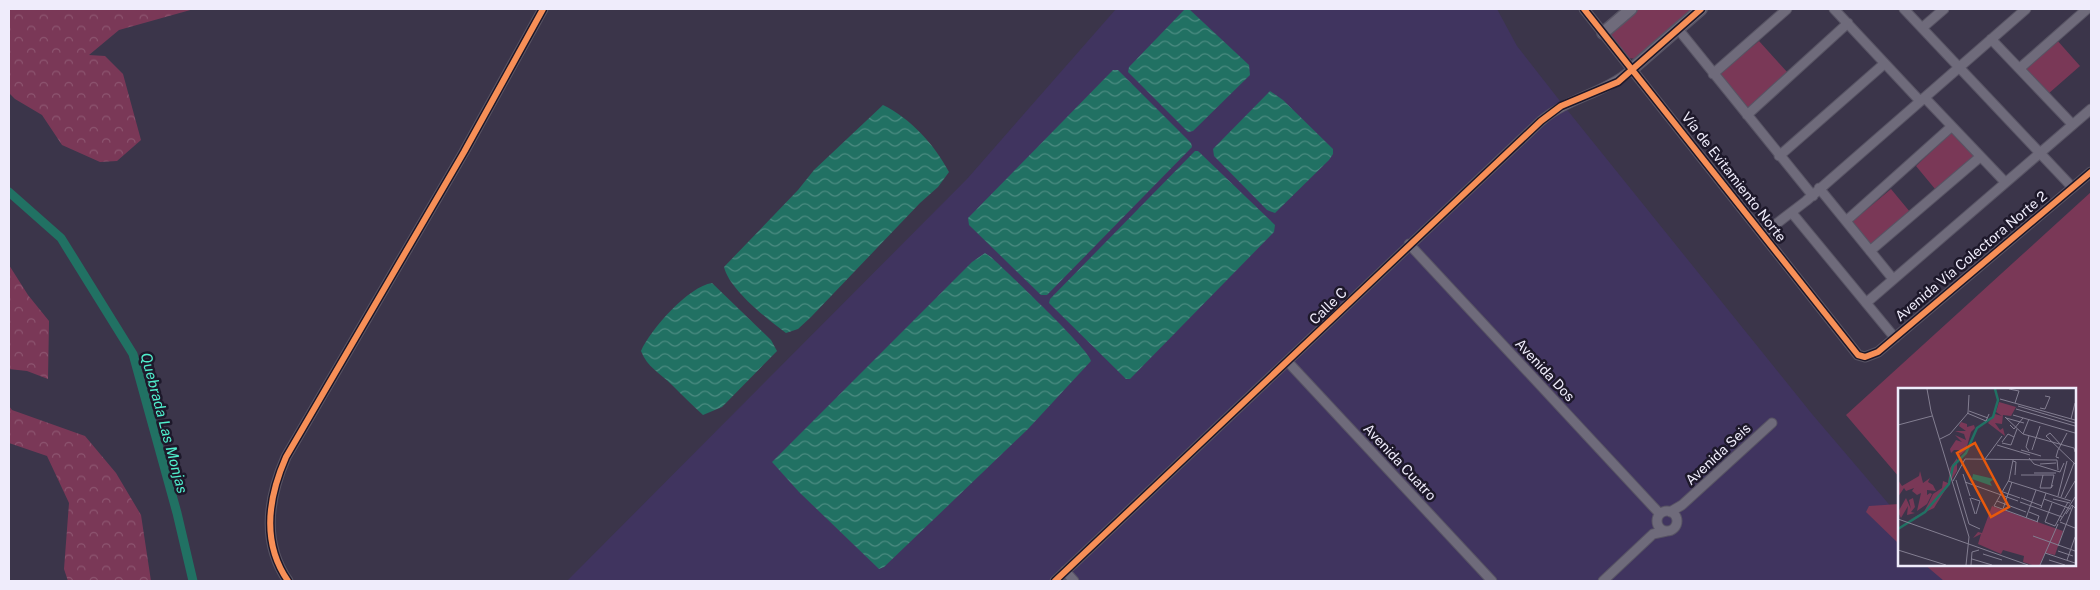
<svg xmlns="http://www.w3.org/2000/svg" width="2100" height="590" viewBox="0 0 2100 590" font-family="'Public Sans',sans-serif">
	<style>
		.built { fill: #40345f }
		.green { fill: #7a3857 }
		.forest { fill: url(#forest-crowns) }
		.water { fill: url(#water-waves) }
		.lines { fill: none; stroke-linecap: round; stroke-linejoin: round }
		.canal { stroke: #217163; stroke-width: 9 }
		.minor-casing { stroke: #585464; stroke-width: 11 }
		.tertiary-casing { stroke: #585464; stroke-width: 14 }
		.minor { stroke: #6f6b7b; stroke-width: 9 }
		.tertiary { stroke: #6f6b7b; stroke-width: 11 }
		.cycleway-casing { stroke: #1d182a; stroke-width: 9 }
		.cycleway { stroke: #f78f57; stroke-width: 6 }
		.labels { text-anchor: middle; stroke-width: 5; stroke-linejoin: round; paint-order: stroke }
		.street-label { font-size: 14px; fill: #efecfb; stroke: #1d182a }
		.water-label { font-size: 15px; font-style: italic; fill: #50eecc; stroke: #1d182a }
		.inset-river { fill: none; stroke: #217163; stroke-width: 2.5 }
		.inset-road { fill: none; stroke: #837e91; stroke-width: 1 }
		.view { fill: #e8590c; fill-opacity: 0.15; stroke: #e8590c; stroke-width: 2.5 }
		.inset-edge { fill: none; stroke: #efecfb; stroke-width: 2.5 }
	</style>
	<defs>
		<pattern id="forest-crowns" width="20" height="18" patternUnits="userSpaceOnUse" patternTransform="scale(1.25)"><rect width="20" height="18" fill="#7a3857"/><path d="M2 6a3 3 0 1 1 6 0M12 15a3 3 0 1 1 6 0" fill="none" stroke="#8d5570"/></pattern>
		<pattern id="water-waves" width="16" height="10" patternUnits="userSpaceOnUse" patternTransform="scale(1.25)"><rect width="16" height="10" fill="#217163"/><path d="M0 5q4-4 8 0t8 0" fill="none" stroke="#4c8c82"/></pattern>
	</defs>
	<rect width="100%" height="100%" fill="#3b354a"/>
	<path class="built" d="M1116,9H1497L1517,46L1560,101L1812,414L1899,516V564H1939L1954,581H567L967,179Z"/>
	<path class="green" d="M1636,9H1694L1639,58C1625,62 1619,48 1611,39L1612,29Z
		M2056,39L2080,66L2048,94L2023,68Z
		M1759,41L1788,73L1750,108L1744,106L1720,77V73Z
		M1954,130L1980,160L1940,195L1916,166Z
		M1891,189L1915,218L1869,256L1847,226Z
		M2091,192V581H1944L1924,564H2074V389H1899V477L1846,415Z
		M1899,504V544L1866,512L1869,506Z"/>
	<path class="forest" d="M9,9H194L119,30L89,55L105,56L123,74L141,140L117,161L100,162L62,145L42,115L15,99L9,93Z
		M9,265L28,295L49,321L48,379L27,371L9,369Z
		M9,406L12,410L85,436L116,473L141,515L151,581H68L64,569L69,503L47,456L9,443Z"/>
	<path class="water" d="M1189,9L1249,65L1250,75L1193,131L1188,132L1128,72L1129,67L1184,10Z
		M1113,70H1118L1191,143L1192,147L1047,295H1041L969,225L968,218Z
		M1270,91L1283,100L1333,149V154L1329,160L1275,213L1267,210L1214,156L1213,149Z
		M883,105C910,118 935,145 949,172L938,187L920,203L811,317L798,329L786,333C767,319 729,289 724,267L798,190L814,170Z
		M1195,151H1198L1275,225L1274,232L1130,379H1126L1049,303L1050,299Z
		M985,253L991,257C1005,270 1091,351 1091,361L1028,429L884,567L879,569L799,492L772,462L972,262Z
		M712,283L771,340L777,351L722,407L703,415C692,405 682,395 672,385C660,373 647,367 641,351C650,330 689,286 712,283Z"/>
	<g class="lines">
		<path class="canal" d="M9,192L61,238L133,354L177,513L193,581"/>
		<g class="minor-casing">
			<path id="minor" d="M1584,9L1858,355L1865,357L1878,352L2091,172
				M1834,9L1920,101
				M1904,9L2072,187
				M1922,28L1944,9
				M1678,29L1813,196
				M1991,39L2072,124
				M2020,68L2087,9
				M1713,74L1787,9
				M1925,98L2005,182
				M1747,115L1848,23
				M1779,156L1884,64
				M1819,188L1893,279
				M1792,213L1895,338
				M1846,221L1951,127
				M1763,234L1806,201L2026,9
				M1409,244L1660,514
				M1870,251L1980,157
				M1866,303L2091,109
				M1288,362L1492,581
				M1657 521a10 10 0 1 1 20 0a10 10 0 1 1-20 0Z
				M1670,512L1682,505L1772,423
				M1065,571L1074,581
				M288,581C261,542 268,498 286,457L464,152L543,9
				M1055,581L1541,121C1569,97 1604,94 1632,69
				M1603,581L1653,534L1667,531"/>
		</g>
		<g class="tertiary-casing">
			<path id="tertiary" d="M1603,33L1631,9
				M1632,69L1701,9"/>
		</g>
		<use href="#minor" class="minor"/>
		<use href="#tertiary" class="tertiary"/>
		<g class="cycleway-casing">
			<path id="cycleway" d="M1584,9L1858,355L1865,357L1878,352L2091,172
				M288,581C261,542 268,498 286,457L464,152L543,9
				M1055,581L1541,121L1561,106L1618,82L1701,9"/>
		</g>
		<use href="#cycleway" class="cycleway"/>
	</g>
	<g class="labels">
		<g class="street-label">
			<text transform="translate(1734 177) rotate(52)" y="5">Vía de Evitamiento Norte</text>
			<text transform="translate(1971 256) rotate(-40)" y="5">Avenida Vía Colectora Norte 2</text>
			<text transform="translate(1328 306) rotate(-44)" y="5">Calle C</text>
			<text transform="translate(1545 370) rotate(47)" y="5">Avenida Dos</text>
			<text transform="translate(1718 454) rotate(-43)" y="5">Avenida Seis</text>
			<text transform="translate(1400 462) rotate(47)" y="5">Avenida Cuatro</text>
		</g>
		<g class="water-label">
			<text transform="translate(164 423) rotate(75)" y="5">Quebrada Las Monjas</text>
		</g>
	</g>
	<g transform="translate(1898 388)">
		<rect width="178" height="178" fill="#3b354a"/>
		<path d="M59,70V83L36,120L9,133L26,124L35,106L44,100L45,93L50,95L52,80ZM94,118L165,143L157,167L147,165L142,177H134L125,174L126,168L105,162L103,166L80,156L83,146L75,150L80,144L84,145Z" fill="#7a3857"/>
		<path d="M101,14L118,19L113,28L105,27L104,36L97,35L102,42L105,40L107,48L90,35L97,26L104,28L98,24ZM63,34L69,36V39L76,37L77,40L73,44L68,62L59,70L63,62H56L53,65L52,61L58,52L64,54L57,47L68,52L66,46L57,43H68L61,38ZM22,83L25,95L32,90L30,94L35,97L38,103L29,102V107L32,105L34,106L29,116L19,123L23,105L19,107L14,103L16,100L8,103L6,100L0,109V92L4,98L21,88ZM8,110L13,121L11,112L15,110L17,119L13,124L17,125L9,127L10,118L3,130L0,124Z" fill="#7a3857"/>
		<path d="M75,86L96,91L92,94L94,98L74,91Z" fill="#217163"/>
		<path class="inset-river" d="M0,141L27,124L51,96L55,78L68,65L79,40L95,29L100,12L97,1"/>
		<path class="inset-road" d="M29,1L33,23L71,149L68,177M111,1L121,3L117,15M102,11L177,32M120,18L177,35M142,20L147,21L152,9L147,8M118,21L177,38M71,23L90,30M69,25L88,33L91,26M115,27L177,45M107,29L125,46L176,60L177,64M108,30L126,35M173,31L177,15M0,37L34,28M112,37L116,41L125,30M125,46L131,31M148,48L177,76M148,48L152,45L163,57M42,51L52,46L70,25L71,7M104,54L110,46L116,49M104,55L113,57L119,41M99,57L132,67M123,62L143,68M134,62L142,38M131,63L128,59L131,48M131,70L136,76L162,84L166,75M161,70L158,69L160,62L169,45M87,71L104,48M115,72L111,92L96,118L140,134M115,73L118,74L117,87M142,76L158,75M136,85H158M65,86L72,108M123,87H145M58,92L71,136L82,141M55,93L67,71L159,72L160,82M110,93L173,113M67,94L120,113M153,100H142L145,87H156L153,100L155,97M105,104L122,110M160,108L169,73M163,109L176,75M72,110L77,126M73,110L82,113L78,126M123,110L144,118M167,110L177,93M146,111L173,121M155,111L172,115M99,113L128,124M122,114L164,129M154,115L147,134L157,138L170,114M143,120L148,105M105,121L114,94M131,124L141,128L139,134M168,126L174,117L177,120M128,130L138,102M0,131L130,177M162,133L177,109M162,134L177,140M135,148L177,163M160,158L175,118M0,162L48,177M160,163L175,168M147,165L177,175M85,166L104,172M74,171L94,177M151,172L167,177M169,172L177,149M73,177L74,164L81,162M142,177L160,136"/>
		<path class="view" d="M77,55L111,119L93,129L59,65Z"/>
		<rect width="178" height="178" class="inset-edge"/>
	</g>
	<rect width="2100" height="590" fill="none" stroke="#efecfb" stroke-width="20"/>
</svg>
